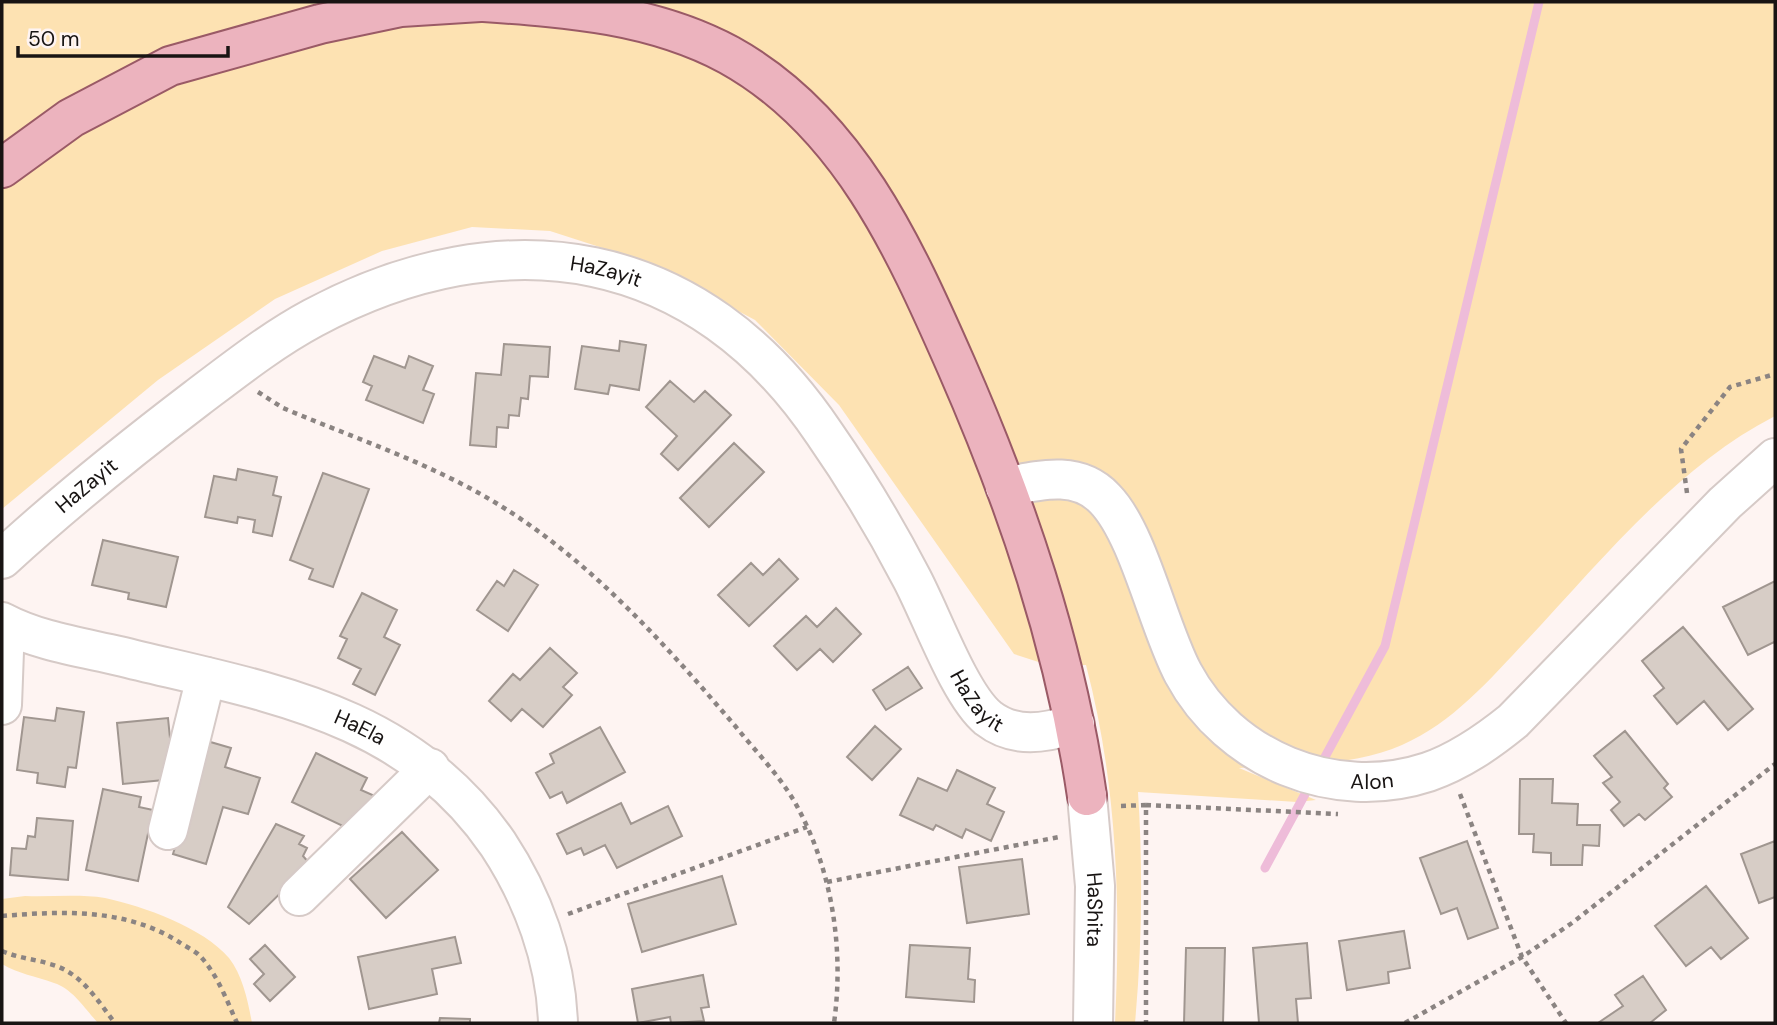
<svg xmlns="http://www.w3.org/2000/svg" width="1777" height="1025" viewBox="0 0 1777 1025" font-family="'DM Sans',sans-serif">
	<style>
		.green { fill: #fde2b2 }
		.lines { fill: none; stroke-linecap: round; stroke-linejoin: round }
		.stream { stroke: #eebcd9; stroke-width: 9 }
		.building { fill: #d7cdc6; stroke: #a09690; stroke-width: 2 }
		.minor-casing { stroke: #d6cac7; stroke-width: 42 }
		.major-casing { stroke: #9a5a66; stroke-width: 42 }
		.path { stroke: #8b8482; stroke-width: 4.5; stroke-dasharray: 5 5; stroke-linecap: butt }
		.minor { stroke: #fff; stroke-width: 38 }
		.major { stroke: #ecb3be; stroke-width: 38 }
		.labels { text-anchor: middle; stroke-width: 7; stroke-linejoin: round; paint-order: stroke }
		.street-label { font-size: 21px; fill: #181413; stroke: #fef4f2 }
	</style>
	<rect width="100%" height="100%" fill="#fef4f2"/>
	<path class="green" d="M2,2H1775V416C1676,467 1602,560 1527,640C1490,679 1453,723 1402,745C1352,767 1292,764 1239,768L1316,800L1297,802L1138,792C1143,868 1142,947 1135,1023H1115C1121,902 1117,783 1086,665L1051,666L1014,654L839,405L755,320L646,262L550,231L472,227L382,251L275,299L158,380L2,509Z
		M25,896C51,897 80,894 105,898C143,906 204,928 229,958C243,976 248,1002 252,1023H98C85,1009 73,989 54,983C35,976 19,974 2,964V899Z"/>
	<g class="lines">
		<path class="stream" d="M1319,768L1385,646L1539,2
			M1265,868L1311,783"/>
	</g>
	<path class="building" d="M620,341L646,345L639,390L610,385L608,394L575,389L582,346L619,351Z
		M504,344L550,347L548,377L530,376L528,399L521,398L519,416L509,415L508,428L497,427L496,447L470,445L476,373L501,375Z
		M374,356L405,368L409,356L433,366L423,390L434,394L423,423L366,400L372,386L363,382Z
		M670,381L694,402L705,391L731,415L678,470L661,454L677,436L646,407Z
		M734,443L764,472L709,527L680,498Z
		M238,469L277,477L273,495L281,497L272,536L253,532L255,520L238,517L237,523L205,517L214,476L236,480Z
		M323,473L369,489L333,587L309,579L313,569L290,560Z
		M103,540L178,557L166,607L128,599L129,593L92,585Z
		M779,559L798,579L749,626L718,595L751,563L763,575Z
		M514,570L538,585L508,631L477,610L497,581L504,586Z
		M1775,581V644L1774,642L1748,655L1723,607Z
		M362,593L397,610L384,637L400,645L375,695L353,684L361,669L338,658L347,639L340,636Z
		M836,608L861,634L833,662L820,649L797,670L774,646L806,616L817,627Z
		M1683,627L1753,709L1728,730L1704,701L1677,724L1654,696L1664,688L1642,661Z
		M550,648L577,673L563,687L572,695L543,727L522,709L511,721L489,701L513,674L520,680Z
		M908,667L922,688L886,710L873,690Z
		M57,708L84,712L76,768L68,767L65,787L37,783L38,773L17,770L24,717L55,721Z
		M168,718L174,779L123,784L117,723Z
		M875,726L901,749L872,780L847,757Z
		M600,727L625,772L567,803L562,792L550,798L536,773L554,763L550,754Z
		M1625,731L1668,784L1664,788L1672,797L1645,820L1639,814L1624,826L1611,810L1620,802L1603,783L1612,777L1594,756Z
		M207,741L231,748L225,767L260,778L248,814L223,807L206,864L173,854Z
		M316,753L367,778L361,790L377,797L365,823L352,817L347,828L292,802Z
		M957,770L995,788L987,804L1004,812L991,841L966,829L962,838L936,825L933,830L900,815L918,778L947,791Z
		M1520,779H1553L1552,803L1578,804L1577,825H1600L1599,846L1583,845L1582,865H1551V853L1533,852L1534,834H1519Z
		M103,789L141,797L139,807L153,810L138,881L86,870Z
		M621,803L631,824L668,806L682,836L617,868L605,845L584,855L581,848L567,854L557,834Z
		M37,818L73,821L68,880L10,875L12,848L26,849L28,836L35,837Z
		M276,824L304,836L299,844L307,848L303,856L310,864L249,924L228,907Z
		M402,832L438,870L386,918L350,879Z
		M1467,841L1498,928L1468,939L1457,908L1441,914L1420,858Z
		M1775,841V897L1759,903L1741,854Z
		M1022,859L1029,914L967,923L959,867Z
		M722,876L736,924L642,952L628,904Z
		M1706,886L1748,938L1721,959L1711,947L1686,966L1655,926Z
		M1404,931L1410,968L1388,972L1389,983L1347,990L1339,941Z
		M455,937L461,963L432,969L437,994L369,1009L358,957Z
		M1307,943L1311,998L1296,999L1298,1023H1259L1253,948Z
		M265,945L295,977L270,1001L254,984L264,974L250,959Z
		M910,945L970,948L968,979L975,980L974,1002L906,997Z
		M1186,948H1225L1223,1023H1184Z
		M703,975L709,1007L701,1008L704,1021L671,1023L670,1017L638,1023L632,989Z
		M1643,976L1666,1010L1650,1023H1598L1623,1006L1615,995Z
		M440,1018L470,1019V1023H439Z"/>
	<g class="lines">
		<g class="minor-casing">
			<g id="minor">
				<path id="s1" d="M1005,487C1040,480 1078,470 1105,499C1139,534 1158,626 1183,673C1229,759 1334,803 1428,772C1460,761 1487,742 1513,721L1725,503L1775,458"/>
				<path id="s2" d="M2,559C64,502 130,449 197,398C234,370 272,340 313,318C506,215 699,247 824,433C856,479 885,527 911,577C931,614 959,694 988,718C1015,739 1045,733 1075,724"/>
				<path id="s3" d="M2,622C38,641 80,647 119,656C265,692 406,710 498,844C533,897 556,960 558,1023"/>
				<path d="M2,705L5,624"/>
				<path id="s4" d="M1087,796L1095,886L1093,1023"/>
				<path d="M168,830L206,677"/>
				<path d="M299,896L430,768"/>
			</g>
		</g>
		<g class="major-casing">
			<path id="major" d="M484,2C569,8 653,14 729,55C848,121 904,247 956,365C1017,504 1065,646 1087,796
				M2,168L71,118L170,66L320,24L401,7L480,2"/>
		</g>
		<path class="path" d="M258,392L283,408C354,438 430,463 496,503C590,560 665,644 736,727C757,753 785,781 800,812C833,875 844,952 834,1023
			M1687,493L1681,449L1730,387L1775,374
			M1460,794L1522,957L1566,1023
			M1146,805L1338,814
			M1121,806L1146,805V1023
			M827,882L1059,837
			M568,914L807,827
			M2,916C63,911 125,908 179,942C186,947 196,951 201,957C218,976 227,1001 237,1023
			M2,951C18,958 34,959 50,964C81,972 97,1000 115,1023
			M1405,1023L1522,957L1572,923L1775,764"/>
		<use href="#minor" class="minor"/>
		<use href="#major" class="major"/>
	</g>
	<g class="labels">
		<g class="street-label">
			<text dy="7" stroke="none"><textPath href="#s2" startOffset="698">HaZayit</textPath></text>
			<text dy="7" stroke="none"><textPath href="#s2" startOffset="112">HaZayit</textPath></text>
			<text dy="7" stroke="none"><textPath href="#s2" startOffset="1286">HaZayit</textPath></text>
			<text dy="7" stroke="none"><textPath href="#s3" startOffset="374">HaEla</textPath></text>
			<text dy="7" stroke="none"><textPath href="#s1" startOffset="527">Alon</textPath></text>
			<text dy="7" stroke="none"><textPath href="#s4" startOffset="114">HaShita</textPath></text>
		</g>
	</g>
	<rect width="1777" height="1025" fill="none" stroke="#181413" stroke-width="7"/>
	<path d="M18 46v10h210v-10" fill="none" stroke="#181413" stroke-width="3.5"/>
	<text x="28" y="46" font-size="21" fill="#181413" stroke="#fef4f2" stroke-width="5" paint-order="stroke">50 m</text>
</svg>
